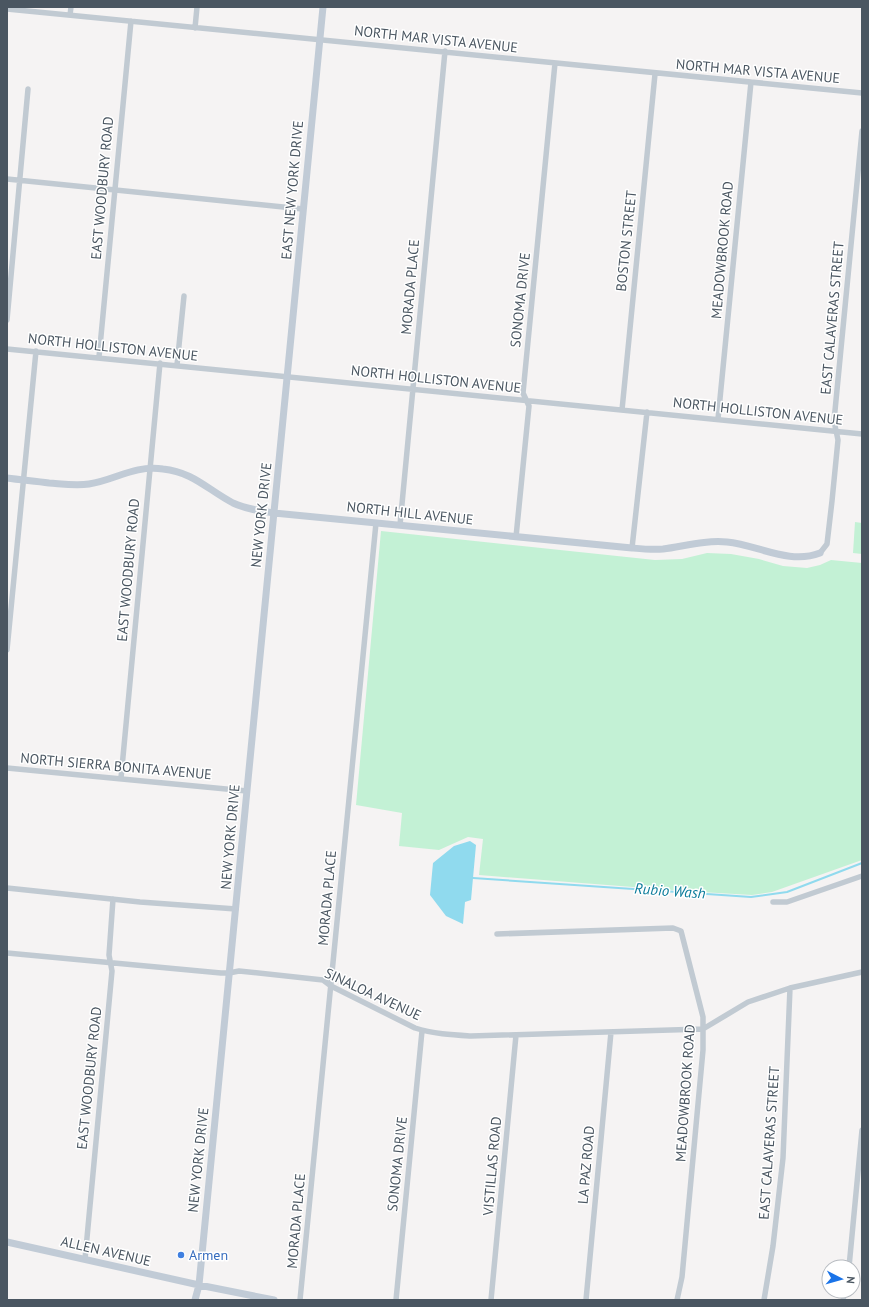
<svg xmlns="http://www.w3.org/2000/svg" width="869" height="1307" viewBox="0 0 869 1307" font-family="'PT Sans',sans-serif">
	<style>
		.green { fill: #c3f1d5 }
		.water { fill: #90daee }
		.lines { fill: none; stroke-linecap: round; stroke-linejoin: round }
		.stream { stroke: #90daee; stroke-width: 2 }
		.street { stroke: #c1cad2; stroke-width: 5.5 }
		.secondary { stroke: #c1cbd6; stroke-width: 7 }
		.shop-dot { fill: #3f7fe0; stroke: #fff; stroke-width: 1.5 }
		.labels { text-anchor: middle; stroke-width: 3; stroke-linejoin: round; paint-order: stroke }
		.street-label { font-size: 14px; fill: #4a5661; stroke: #fff }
		.shop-label { font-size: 14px; fill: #366cbe; stroke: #fff; text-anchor: start }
		.water-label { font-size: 15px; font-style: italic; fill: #0c7c9b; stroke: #fff }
	</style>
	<rect width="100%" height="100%" fill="#f5f3f3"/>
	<path class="green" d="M855,522L862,523V554L853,553Z
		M381,531L655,560L682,559L707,553L731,554L759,559L783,566L807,568L820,565L831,560L862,563V860L772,892L752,895L684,891L479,875L483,839L468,837L439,850L399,846L402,813L356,805Z"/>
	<path class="water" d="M470,841L476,845L471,900L465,902L463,924L446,916L430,895L433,863L454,846Z"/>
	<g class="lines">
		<path class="stream" d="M473,878L751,897L787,892L862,863"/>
		<path class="street" d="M7,9L862,93
			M70,15L71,7
			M195,28L197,7
			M7,179L303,209
			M7,320L28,89
			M7,349L862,434
			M99,357L131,21
			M177,365L184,296
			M622,410L655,74
			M718,419L751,82
			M400,525L445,51
			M516,537L529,406L523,393L555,63
			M632,548L647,412
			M820,553L827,544L832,501L838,440L834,421L862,131
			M7,650L36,351
			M7,768L247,791
			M121,778L160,363
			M7,888L140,902L236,909
			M773,902H787L862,876
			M497,934L673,928L681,931L703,1017V1050L682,1277L677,1300
			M7,953L221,973H229L239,971L323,980L331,986L415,1028C433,1034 453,1035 471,1036L703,1029L748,1002L790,988L862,972
			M85,1259L112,971L109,955L113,899
			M849,1267L862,1130
			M300,1300L376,523
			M396,1300L422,1031
			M491,1300L516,1035
			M586,1300L611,1032
			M764,1300L773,1246L783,1158L790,988
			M843,1300L845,1291"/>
		<path class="secondary" d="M7,478C21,480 35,481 49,483C63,484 76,486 89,484C116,480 133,465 163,469C193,472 208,490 233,503C246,509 260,511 274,513L632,548C643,549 653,550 663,549C685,546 705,540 727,542C758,545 789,565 820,553
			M7,1242L199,1285L274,1300
			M195,1300L199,1285L323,7"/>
	</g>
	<circle class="shop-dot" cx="181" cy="1255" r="4"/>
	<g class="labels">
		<g class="street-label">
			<text transform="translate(436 39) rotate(6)" y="5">NORTH MAR VISTA AVENUE</text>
			<text transform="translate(758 71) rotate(5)" y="5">NORTH MAR VISTA AVENUE</text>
			<text transform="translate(102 188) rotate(-85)" y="5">EAST WOODBURY ROAD</text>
			<text transform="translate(292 190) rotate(-85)" y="5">EAST NEW YORK DRIVE</text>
			<text transform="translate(626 241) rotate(-84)" y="5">BOSTON STREET</text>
			<text transform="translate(722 250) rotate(-85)" y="5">MEADOWBROOK ROAD</text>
			<text transform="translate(410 287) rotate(-85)" y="5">MORADA PLACE</text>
			<text transform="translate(520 300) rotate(-84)" y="5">SONOMA DRIVE</text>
			<text transform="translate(832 318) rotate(-85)" y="5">EAST CALAVERAS STREET</text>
			<text transform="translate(113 347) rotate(6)" y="5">NORTH HOLLISTON AVENUE</text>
			<text transform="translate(436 379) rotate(6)" y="5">NORTH HOLLISTON AVENUE</text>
			<text transform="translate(758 411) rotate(6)" y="5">NORTH HOLLISTON AVENUE</text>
			<text transform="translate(410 513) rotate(6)" y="5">NORTH HILL AVENUE</text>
			<text transform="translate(261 515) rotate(-84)" y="5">NEW YORK DRIVE</text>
			<text transform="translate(128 570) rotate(-85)" y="5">EAST WOODBURY ROAD</text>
			<text transform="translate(116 766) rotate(5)" y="5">NORTH SIERRA BONITA AVENUE</text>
			<text transform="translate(230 837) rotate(-85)" y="5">NEW YORK DRIVE</text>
			<text transform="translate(327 898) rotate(-85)" y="5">MORADA PLACE</text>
			<text transform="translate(373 994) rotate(25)" y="5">SINALOA AVENUE</text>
			<text transform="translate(89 1078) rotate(-84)" y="5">EAST WOODBURY ROAD</text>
			<text transform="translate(685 1093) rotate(-86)" y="5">MEADOWBROOK ROAD</text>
			<text transform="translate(769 1143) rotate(-86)" y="5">EAST CALAVERAS STREET</text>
			<text transform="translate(198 1160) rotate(-84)" y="5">NEW YORK DRIVE</text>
			<text transform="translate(397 1164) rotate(-84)" y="5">SONOMA DRIVE</text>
			<text transform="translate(586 1165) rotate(-85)" y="5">LA PAZ ROAD</text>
			<text transform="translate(492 1166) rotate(-85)" y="5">VISTILLAS ROAD</text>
			<text transform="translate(296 1221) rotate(-85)" y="5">MORADA PLACE</text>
			<text transform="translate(106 1251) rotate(13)" y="5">ALLEN AVENUE</text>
		</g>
		<g class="shop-label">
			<text x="189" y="1260">Armen</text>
		</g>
		<g class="water-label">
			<text transform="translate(670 891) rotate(4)" y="5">Rubio Wash</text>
		</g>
	</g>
	<rect width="869" height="1307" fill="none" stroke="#4a5661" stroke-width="16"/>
	<g transform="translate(841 1279) rotate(96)"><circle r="19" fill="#ffffff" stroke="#b7bbc0"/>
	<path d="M0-3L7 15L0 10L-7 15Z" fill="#1a73e8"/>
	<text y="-6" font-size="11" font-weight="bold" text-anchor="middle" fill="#4a5661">N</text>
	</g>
</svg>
